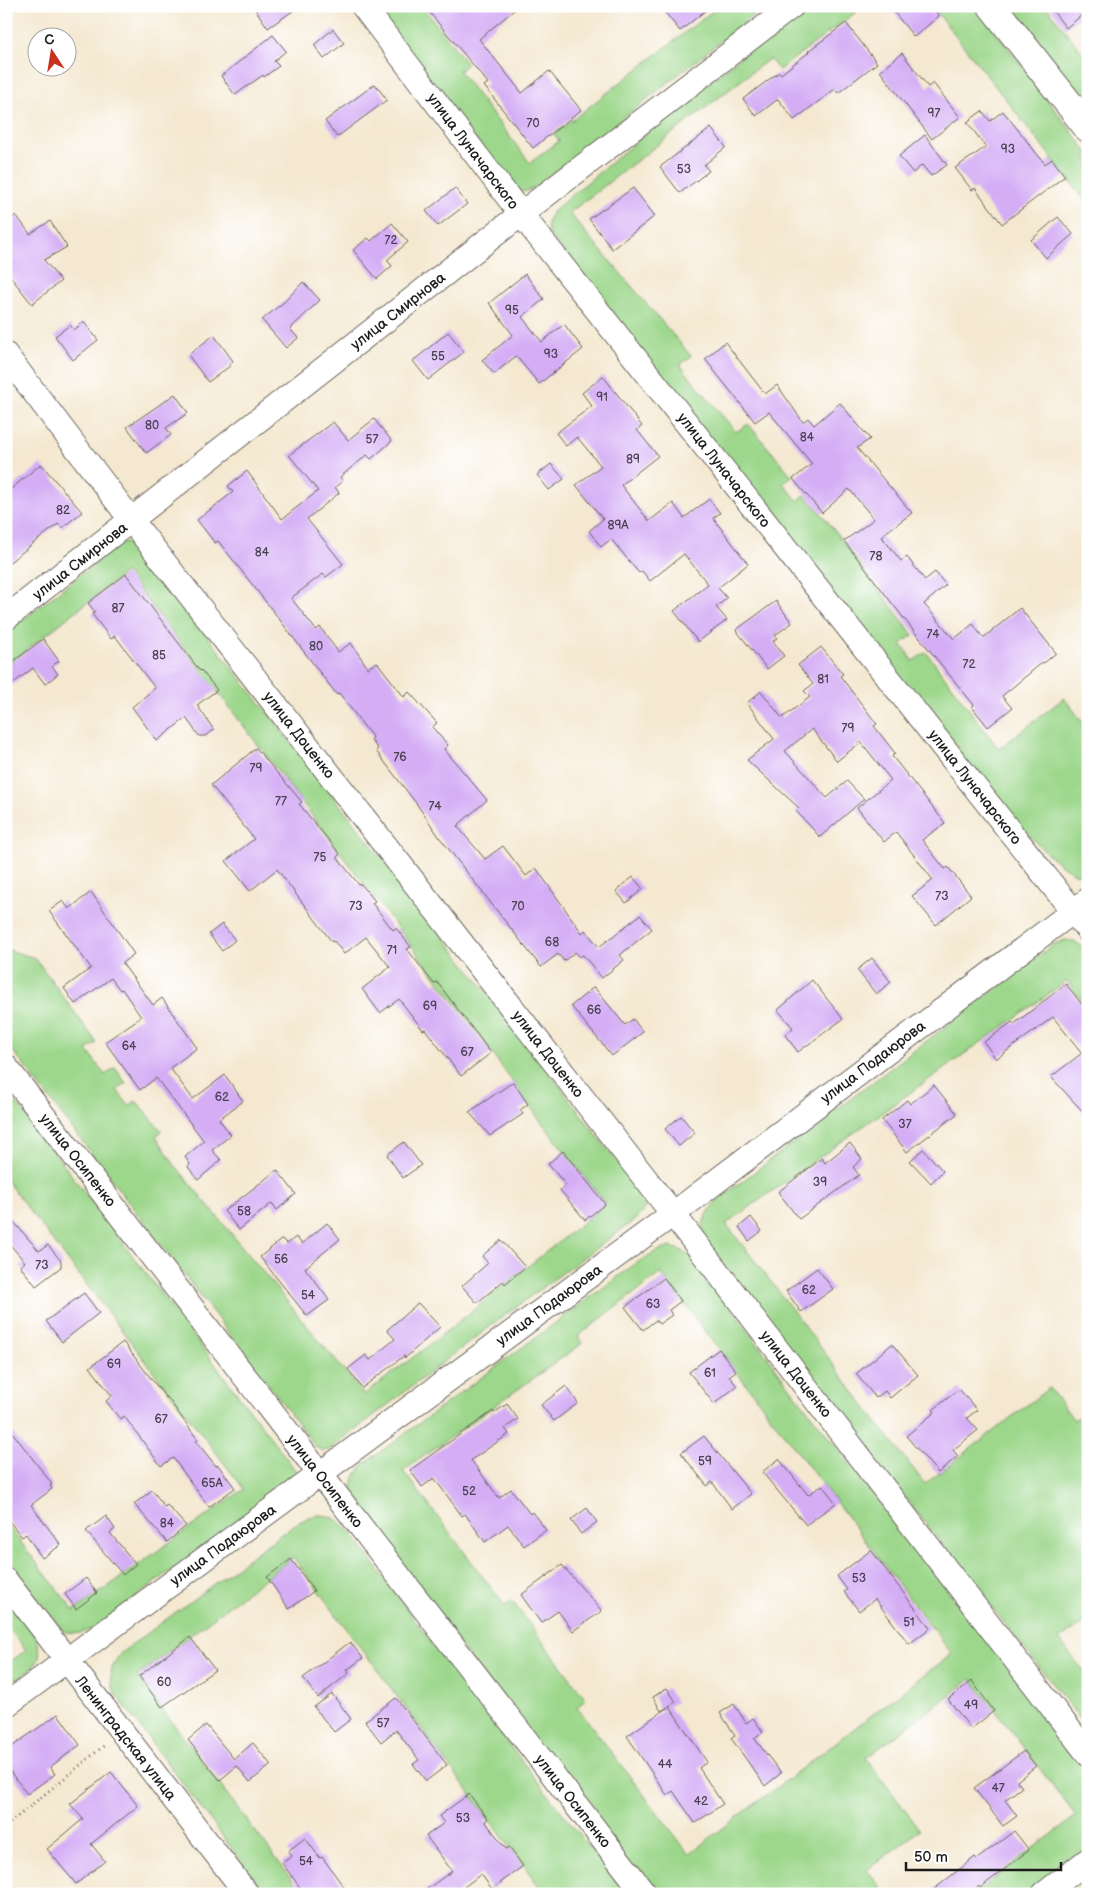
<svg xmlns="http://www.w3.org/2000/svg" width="1094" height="1900" viewBox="0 0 1094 1900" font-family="'Balsamiq Sans',sans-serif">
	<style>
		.green { fill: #9cd78b; stroke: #5c7a54; fill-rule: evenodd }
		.building { fill: #d4adf5 }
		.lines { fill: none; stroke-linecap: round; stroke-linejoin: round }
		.minor-casing { stroke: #68635b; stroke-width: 26 }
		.tertiary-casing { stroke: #68635b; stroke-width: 30 }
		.path { stroke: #68635b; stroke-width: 3; stroke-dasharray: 1 4; stroke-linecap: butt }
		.minor { stroke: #fff; stroke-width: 24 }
		.tertiary { stroke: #fff; stroke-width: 28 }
		.labels { text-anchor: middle; stroke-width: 4.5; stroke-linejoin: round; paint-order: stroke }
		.number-label { font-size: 12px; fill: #4a4052 }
		.street-label { font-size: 15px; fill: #1c1c1c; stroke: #fff }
	</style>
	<rect width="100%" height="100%" fill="#fff"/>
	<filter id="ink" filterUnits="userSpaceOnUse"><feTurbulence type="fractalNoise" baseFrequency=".02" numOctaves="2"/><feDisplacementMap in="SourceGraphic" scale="10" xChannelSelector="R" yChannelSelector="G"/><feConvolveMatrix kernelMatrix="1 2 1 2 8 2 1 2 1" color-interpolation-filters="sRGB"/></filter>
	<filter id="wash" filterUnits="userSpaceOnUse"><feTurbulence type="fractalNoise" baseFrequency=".0096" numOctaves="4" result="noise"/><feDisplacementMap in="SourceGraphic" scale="20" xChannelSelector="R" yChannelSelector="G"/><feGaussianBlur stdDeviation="1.12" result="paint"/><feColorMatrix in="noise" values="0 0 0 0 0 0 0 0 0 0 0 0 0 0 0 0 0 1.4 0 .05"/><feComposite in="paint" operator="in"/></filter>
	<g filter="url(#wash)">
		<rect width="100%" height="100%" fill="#f4e8d0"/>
		<path class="green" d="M373,6H422L467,64L459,71L530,163L559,141L554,134L719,6H765L536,187L524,192L513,188Z
			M805,6H864L779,70L769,59L569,213L691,356L680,365L736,432L748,424L792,476L783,483L798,501L805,495L825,518L913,635L901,644L913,661L926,652L999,749L1064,698L1088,729V872C1085,873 1083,874 1080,874C1059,873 1007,811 991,795L548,232L547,223L553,211L675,109Z
			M932,6H976L1088,153V204Z
			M1012,6H1046L1088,60V105Z
			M127,542L134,543L509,1020L644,1197C647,1208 643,1212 636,1219L501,1318L329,1450L323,1451L316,1447L6,1042V948L8,950L35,958L97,1043L87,1050L105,1075L115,1068L126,1083L117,1090L129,1106L136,1101L162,1131L156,1136L174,1164L364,1395L447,1331L606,1204L539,1119L469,1021L126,572L6,666V633L121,543Z
			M1065,940C1075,941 1082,945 1088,953V1009L1067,981L726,1224C794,1309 857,1399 925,1484L1049,1388L1074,1420L1088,1410V1619L1059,1640L1088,1676V1729L715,1257C698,1230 698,1223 719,1199L1054,944Z
			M6,1089L299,1475L94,1628C82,1633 75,1636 63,1631L6,1558V1523L74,1611L244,1489L6,1180Z
			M671,1247L683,1251L696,1261L789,1386L1088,1771V1848L1028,1894H974L1076,1816L971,1679L866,1758L920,1830L867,1870L886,1894H649L352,1503C350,1485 353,1477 364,1464L638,1262L657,1251ZM661,1273L952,1654L689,1854L577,1707L586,1699L512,1601L505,1606L403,1471L583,1343L578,1336Z
			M318,1515C333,1515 340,1521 351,1532L459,1681L626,1894H545L293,1557L137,1676L303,1894H266L116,1695C108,1677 109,1669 121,1653L292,1526L309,1517Z
			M6,1597C18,1613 52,1645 35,1665C27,1673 15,1680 6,1686V1665L26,1650L6,1625Z"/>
		<g id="blocks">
			<path class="building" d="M253,6H300L268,28Z
				M424,6H519L479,39L522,93L549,71L581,110L533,148L484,86L488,83Z
				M660,6H711L680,31Z
				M889,6H931L939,16L914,37Z
				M1049,6H1088V10L1066,28Z
				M846,23L877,63L838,93L835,89L794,120L778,99L756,116L743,99L779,72L781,74L809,52L808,51Z
				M333,29L344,43L324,59L314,45Z
				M273,35L286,51L274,61L279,66L264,77L263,75L235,95L221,76Z
				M902,53L928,87L933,83L960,117L932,139L880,71Z
				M375,84L387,100L337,137L325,121Z
				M982,111L990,121L1003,111L1045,164L1052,159L1065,176L1002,224L975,188L972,190L955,168L986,147L967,122Z
				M711,128L726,147L704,165L709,171L680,193L660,167Z
				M925,135L947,165L931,176L922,165L913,173L899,156Z
				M455,188L467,204L438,226L426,211Z
				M633,188L655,216L612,249L589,219Z
				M16,215L30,234L50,221L67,247L44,260L61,281L32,304L6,271V222Z
				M1058,217L1073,234L1046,258L1031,240Z
				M392,223L408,242L387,260L392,266L377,279L353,250L368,238L371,241Z
				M525,274L544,299L522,317L542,342L564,324L583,349L539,384L516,356L494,374L482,360L513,335L489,303Z
				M303,282L320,300L290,329L298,338L286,348L262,320L285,301Z
				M84,322L98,340L73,360L55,336L70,325L74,330Z
				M448,332L464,352L428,380L413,361Z
				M214,335L233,361L229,364L230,366L208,382L188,355Z
				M725,342L765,394L777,385L803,422L808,418L814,425L840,403L870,439L857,448L912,513L881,536L901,561L907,557L925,580L935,572L946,585L924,604L954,639L973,624L983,638L1020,608L1056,653L1044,663L1043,662L1002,696L1012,708L988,727L972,707L974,705L909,625L844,541L874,519L849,489L822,513L793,479L812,464L769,412L755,422L705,359Z
				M603,376L642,426L637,430L658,456L621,485L649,521L673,503L684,518L709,499L720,513L713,518L748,564L718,588L727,598L716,607L727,620L698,642L674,611L708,584L684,554L650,581L642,571L639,573L611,539L601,547L589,531L603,519L576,485L601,466L577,437L566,446L556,433L592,406L582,393Z
				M175,394L188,413L166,428L171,435L146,453L127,427Z
				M374,419L392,441L371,459L367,455L340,477L343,481L335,487L339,493L307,519L343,564L326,577L323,574L291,598L316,630L320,627L338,652L351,643L368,668L377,662L404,697L409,692L437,723L432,727L448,745L444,749L487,800L457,826L485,859L503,846L526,876L536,868L582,933L585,930L599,947L640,915L652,929L620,955L624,960L602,978L583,955L580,957L575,952L564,961L558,954L541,967L440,838L416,803L376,751L378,749L371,740L373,738L339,693L337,695L273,611L218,541L215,543L197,520L233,492L228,486L247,471L282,519L318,491L289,455L333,422L348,440Z
				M41,464L82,512L62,528L58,524L6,565V493Z
				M551,464L564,479L549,490L537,475Z
				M126,574L200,671L201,670L217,690L197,705L214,730L205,736H199L186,718L157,741L132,707L155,688L115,636L111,639L92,614L95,612L88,603Z
				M776,601L792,623L775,635L777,638L773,641L784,656L767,669L736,630Z
				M43,639L59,661L52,666L58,674L45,684L33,668L6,689V667Z
				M821,647L843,674L840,676L877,724L874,726L895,753L892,756L945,823L922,840L945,869L948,867L971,896L936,925L912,896L933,880L896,832L884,842L857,808L891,780L861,742L837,761L812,729L785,751L827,798L847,781L864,799L820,837L796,811L799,808L747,760L774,739L747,703L761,691L782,718L810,697L804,691L813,684L798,665Z
				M256,748L302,802L299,804L340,854L337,857L359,885L361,884L375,901L372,903L393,930L396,928L411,947L407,949L434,984L437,982L491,1053L461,1076L425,1029L423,1030L399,999L380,1013L362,989L390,967L366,937L344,954L334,941L332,942L277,869L250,891L226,861L254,839L211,785Z
				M633,877L643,889L626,903L616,891Z
				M91,892L134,954L122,963L153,1005L162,998L197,1048L170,1068L193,1099L225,1075L243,1101L219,1119L231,1135L212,1150L221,1160L198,1180L188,1167L190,1164L185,1157L204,1141L156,1078L140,1090L105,1042L141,1017L122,989L120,990L111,978L75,1004L64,988L91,968L49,911L63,901L69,909Z
				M222,924L235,940L222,951L209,934Z
				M872,958L891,982L876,994L857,970Z
				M812,980L843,1019L798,1052L785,1035L793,1028L778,1010Z
				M1066,984L1088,1012V1117L1051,1077L1082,1053L1053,1017L996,1059L984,1042L1012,1022L1014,1024Z
				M594,987L625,1025L633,1019L643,1032L612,1056L571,1006Z
				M513,1082L528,1104L520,1110L523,1114L490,1136L469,1112Z
				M934,1085L957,1114L907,1152L882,1120L907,1100L910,1104Z
				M681,1116L695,1133L679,1146L665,1129Z
				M404,1142L421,1165L403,1178L387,1155Z
				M850,1143L862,1159L853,1167L859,1175L799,1219L778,1192L822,1158L825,1163Z
				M923,1149L943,1171L931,1183L910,1161Z
				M563,1151L605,1204L585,1220L560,1190L566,1185L548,1164Z
				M277,1170L296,1194L277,1210L272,1203L239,1230L224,1211Z
				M6,1213L39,1251L48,1245L61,1261V1267L36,1286L20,1266L25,1262L6,1240Z
				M751,1217L762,1231L749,1241L739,1227Z
				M327,1223L340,1239L305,1268L329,1300L307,1316L260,1257L282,1239L287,1244L296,1237L302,1244Z
				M501,1240L525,1267L505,1284L503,1281L477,1303L462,1286L488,1263L482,1256Z
				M817,1268L833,1289L801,1312L786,1291Z
				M664,1278L681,1301L669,1310L672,1315L659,1324L656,1320L643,1330L625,1307Z
				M84,1293L99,1313L62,1342L46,1321Z
				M418,1303L440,1327L405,1358L404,1356L362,1388L348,1369L366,1355L370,1360L395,1339L387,1330Z
				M123,1342L166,1398L167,1397L198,1440L196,1441L216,1466L218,1465L235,1488L209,1507L173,1458L161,1466L124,1416L120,1419L106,1401L112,1396L90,1367Z
				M892,1344L918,1375L890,1398L885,1391L876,1398L856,1374Z
				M719,1349L736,1371L729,1376L737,1386L714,1404L689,1372Z
				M566,1386L578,1403L554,1421L541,1405Z
				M959,1389L977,1410L967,1418L978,1430L953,1450L958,1456L938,1473L906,1436L935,1412L933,1410Z
				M507,1404L518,1419L505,1428L509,1434L471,1460L499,1498L511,1489L530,1514L532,1512L546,1530L524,1546L508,1525L485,1542L465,1514L462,1516L434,1478L422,1487L410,1470L493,1411L494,1413Z
				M6,1424L52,1484L50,1485L52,1489L31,1505L61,1545L42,1558L26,1534L22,1537L6,1517Z
				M704,1436L751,1494L732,1509L712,1482L707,1486L681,1453Z
				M779,1459L808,1495L822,1485L836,1503L806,1525L762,1472Z
				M152,1490L165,1507L167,1505L186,1526L167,1542L134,1504Z
				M587,1508L597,1522L581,1534L571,1520Z
				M106,1516L115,1529L110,1533L136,1564L123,1575L86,1531Z
				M871,1550L930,1628L909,1644L875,1599L859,1611L844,1592L847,1590L837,1576Z
				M291,1559L314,1591L289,1609L267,1577Z
				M562,1565L602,1611L573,1631L558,1611L541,1623L521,1595Z
				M86,1578L97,1593L76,1609L65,1594Z
				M190,1637L215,1670L162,1707L139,1676Z
				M350,1642L363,1658L347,1670L349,1673L318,1698L303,1678Z
				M972,1681L994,1711L971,1729L948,1699Z
				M667,1688L676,1702L669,1706L707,1762L699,1768L723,1804L695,1823L673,1791L667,1795L627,1736L668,1707L661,1711L653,1697Z
				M332,1694L351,1719L334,1732L314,1707Z
				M396,1698L447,1765L426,1781L413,1764L419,1760L396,1730L381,1742L365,1721Z
				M734,1704L746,1723L753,1718L763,1732L754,1738L781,1773L765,1786L731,1738L735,1735L720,1713Z
				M58,1714L80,1745L50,1767L55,1774L27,1794L6,1766V1751Z
				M206,1725L234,1759L253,1743L271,1765L250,1782L237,1766L220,1780L188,1740Z
				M1024,1751L1036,1766L1017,1781L1022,1787L1005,1800L1017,1816L1003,1826L974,1788Z
				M111,1772L138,1806L91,1844L105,1861L76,1884L47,1849L83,1819L70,1804Z
				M469,1794L488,1819L485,1821L506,1849L509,1847L523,1866L492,1889L481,1874L455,1894H420L452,1871L426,1836L444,1823L439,1816Z
				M1014,1831L1029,1850L980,1888L979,1886L970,1894H928L975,1857L977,1859Z
				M305,1838L320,1858L322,1857L349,1894H305L282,1863L292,1856L288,1851Z"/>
		</g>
	</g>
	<g filter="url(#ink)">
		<use href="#blocks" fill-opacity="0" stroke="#68635b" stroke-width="1"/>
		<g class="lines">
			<g class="minor-casing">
				<path id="minor" d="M363,6L521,214L1088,930
					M6,355L132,521L673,1214L1088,1754
					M6,618L521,214L792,6
					M6,1067L320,1474L645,1894
					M6,1581L247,1894
					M6,1705L673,1214L1088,900
					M1044,1894L1088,1860"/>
			</g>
			<g class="tertiary-casing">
				<path id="tertiary" d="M992,6L1088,128"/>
			</g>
			<path class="path" d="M6,1826L106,1744"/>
			<use href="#minor" class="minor"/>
			<use href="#tertiary" class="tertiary"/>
		</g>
	</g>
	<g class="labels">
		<g class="number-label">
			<text x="934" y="117">97</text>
			<text x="533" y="127">70</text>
			<text x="1008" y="153">93</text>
			<text x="684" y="173">53</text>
			<text x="391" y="244">72</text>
			<text x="512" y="314">95</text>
			<text x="551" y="358">93</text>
			<text x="438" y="360">55</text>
			<text x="602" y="401">91</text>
			<text x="152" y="429">80</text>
			<text x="807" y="441">84</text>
			<text x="372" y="443">57</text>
			<text x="633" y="463">89</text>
			<text x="63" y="514">82</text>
			<text x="618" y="529">89А</text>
			<text x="262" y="556">84</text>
			<text x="876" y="560">78</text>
			<text x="118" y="612">87</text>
			<text x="933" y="638">74</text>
			<text x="316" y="650">80</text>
			<text x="159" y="659">85</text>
			<text x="969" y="668">72</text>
			<text x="823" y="683">81</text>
			<text x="848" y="732">79</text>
			<text x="400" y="761">76</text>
			<text x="256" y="772">79</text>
			<text x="281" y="805">77</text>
			<text x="435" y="810">74</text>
			<text x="320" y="861">75</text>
			<text x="942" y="900">73</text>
			<text x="356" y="910">73</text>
			<text x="518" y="910">70</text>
			<text x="552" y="946">68</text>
			<text x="392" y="954">71</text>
			<text x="430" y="1010">69</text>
			<text x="594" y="1014">66</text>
			<text x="129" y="1050">64</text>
			<text x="467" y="1056">67</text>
			<text x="222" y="1101">62</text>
			<text x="905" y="1128">37</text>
			<text x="820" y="1186">39</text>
			<text x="244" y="1215">58</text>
			<text x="281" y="1263">56</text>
			<text x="42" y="1269">73</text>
			<text x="809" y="1294">62</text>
			<text x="308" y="1299">54</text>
			<text x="653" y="1308">63</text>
			<text x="114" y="1368">69</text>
			<text x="710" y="1377">61</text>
			<text x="161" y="1423">67</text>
			<text x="705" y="1465">59</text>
			<text x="212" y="1487">65А</text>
			<text x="469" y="1495">52</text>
			<text x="167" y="1527">84</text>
			<text x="859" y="1582">53</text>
			<text x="909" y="1626">51</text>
			<text x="164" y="1686">60</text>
			<text x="971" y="1709">49</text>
			<text x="383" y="1727">57</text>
			<text x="665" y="1768">44</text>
			<text x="998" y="1792">47</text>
			<text x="701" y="1805">42</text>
			<text x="463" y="1822">53</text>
			<text x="306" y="1865">54</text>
		</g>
		<g class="street-label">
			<text transform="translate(473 151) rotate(53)" y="5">улица Луначарского</text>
			<text transform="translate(398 311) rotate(-38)" y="5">улица Смирнова</text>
			<text transform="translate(724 470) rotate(52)" y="5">улица Луначарского</text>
			<text transform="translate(80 561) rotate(-38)" y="5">улица Смирнова</text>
			<text transform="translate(299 735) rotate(52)" y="5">улица Доценко</text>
			<text transform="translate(975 787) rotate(52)" y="5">улица Луначарского</text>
			<text transform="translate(548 1054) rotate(52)" y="5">улица Доценко</text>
			<text transform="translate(873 1062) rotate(-37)" y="5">улица Подаюрова</text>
			<text transform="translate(78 1160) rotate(52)" y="5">улица Осипенко</text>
			<text transform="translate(549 1305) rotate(-36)" y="5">улица Подаюрова</text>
			<text transform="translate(796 1374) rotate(52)" y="5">улица Доценко</text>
			<text transform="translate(325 1481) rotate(52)" y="5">улица Осипенко</text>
			<text transform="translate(223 1545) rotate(-36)" y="5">улица Подаюрова</text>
			<text transform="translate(126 1738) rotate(52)" y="5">Ленинградская улица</text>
			<text transform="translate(573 1801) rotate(52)" y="5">улица Осипенко</text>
		</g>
	</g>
	<rect width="1094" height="1900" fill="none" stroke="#fff" stroke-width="25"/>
	<g transform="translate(52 52) rotate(348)"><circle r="24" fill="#ffffff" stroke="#a4a4a4"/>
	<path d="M0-4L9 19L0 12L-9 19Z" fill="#c8321e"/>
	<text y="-8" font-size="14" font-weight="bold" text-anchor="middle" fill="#1c1c1c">С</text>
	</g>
	<path d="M906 1862v8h155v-8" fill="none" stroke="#1c1c1c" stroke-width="2.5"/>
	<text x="914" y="1862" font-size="15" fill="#1c1c1c" stroke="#ffffff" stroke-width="4" paint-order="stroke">50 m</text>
</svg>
